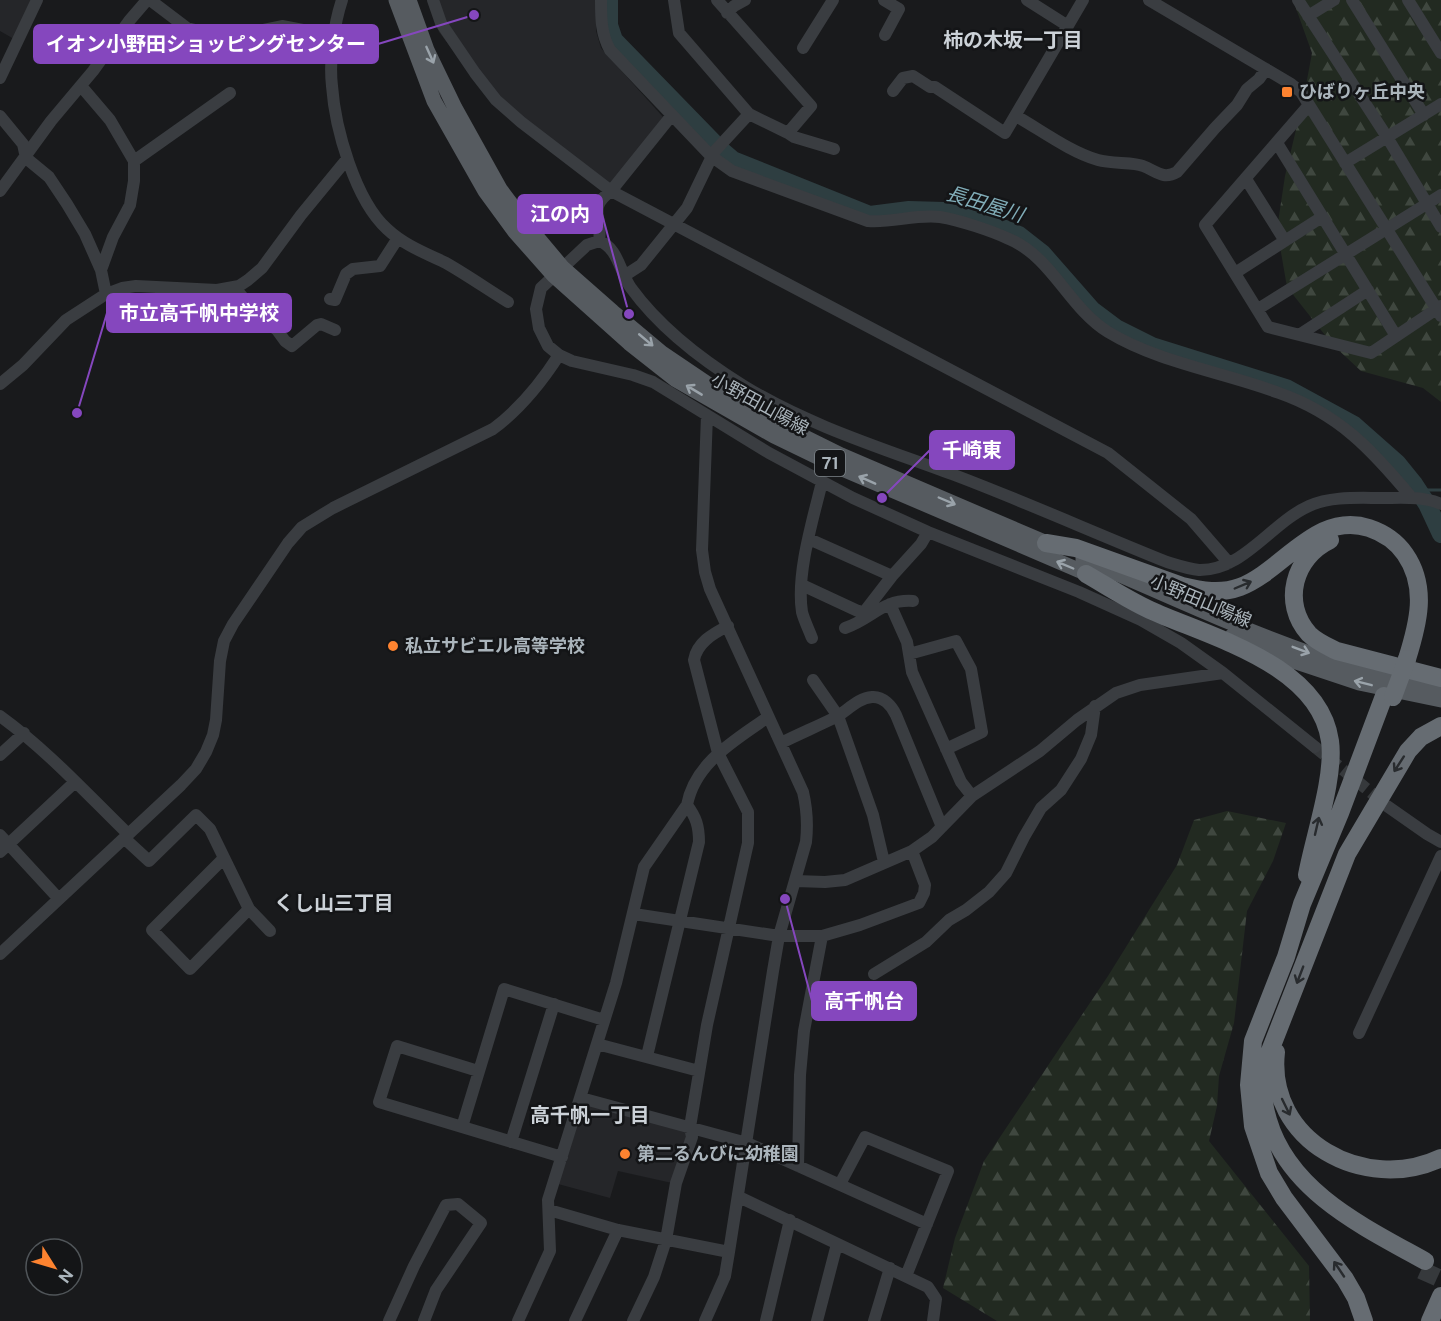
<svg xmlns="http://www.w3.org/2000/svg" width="1441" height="1321" viewBox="0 0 1441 1321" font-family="'Public Sans','Noto Sans JP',sans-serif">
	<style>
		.built { fill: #252629 }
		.forest { fill: url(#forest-firs) }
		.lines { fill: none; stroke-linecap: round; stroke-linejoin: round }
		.stream { stroke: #2e3e41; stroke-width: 3 }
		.river { stroke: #2e3e41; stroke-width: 18 }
		.minor-tunnel { stroke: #36393c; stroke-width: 12; stroke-dasharray: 12 6; stroke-linecap: butt }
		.highway-tunnel { stroke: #36393c; stroke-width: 18; stroke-dasharray: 18 9; stroke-linecap: butt }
		.minor { stroke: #3a3d41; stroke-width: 12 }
		.major { stroke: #565b60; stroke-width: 15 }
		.highway { stroke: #666c72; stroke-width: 18 }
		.highway-bridge { stroke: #666c72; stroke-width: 18 }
		.oneway { stroke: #9aa3aa }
		.oneway2 { stroke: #282b2e }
		.poi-dot { fill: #fd8330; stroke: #141517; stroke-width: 2 }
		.labels { text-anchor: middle; stroke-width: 5; stroke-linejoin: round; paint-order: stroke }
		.shield { fill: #141517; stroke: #7e858a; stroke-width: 1.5 }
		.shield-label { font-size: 16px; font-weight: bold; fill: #abb5bc }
		.poi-label { font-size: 18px; font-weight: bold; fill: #abb5bc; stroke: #141517; text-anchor: start }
		.street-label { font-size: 18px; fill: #abb5bc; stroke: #141517 }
		.neighbourhood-label { font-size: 20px; font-weight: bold; fill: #ccd2d8; stroke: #141517 }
		.water-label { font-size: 20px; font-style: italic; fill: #81adb8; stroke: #141517 }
		.leader { fill: none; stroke: #8547be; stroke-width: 2 }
		.callout-dot { fill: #8547be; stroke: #141517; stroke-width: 2 }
		.callout { fill: #8547be; stroke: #8547be; stroke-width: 2 }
		.callout-label { font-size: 20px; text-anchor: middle; font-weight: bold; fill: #fff }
	</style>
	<defs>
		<pattern id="forest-firs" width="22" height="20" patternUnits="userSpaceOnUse" patternTransform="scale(1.5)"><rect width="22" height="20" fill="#222a21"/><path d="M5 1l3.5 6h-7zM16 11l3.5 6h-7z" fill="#3f473f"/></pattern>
	</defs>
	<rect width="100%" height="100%" fill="#191a1c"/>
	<path class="built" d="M0,0H33L14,39L0,31Z
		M428,0H596V31L601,48L663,117L605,192L499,110L439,32Z
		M588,1105L684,1131L688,1135L672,1183L618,1171L610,1198L558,1184L583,1108Z"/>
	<path class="forest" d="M1293,0H1441V402L1423,388L1361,371L1332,344L1287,287L1277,229L1285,176L1304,96L1312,53Z
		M1227,811L1286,823L1273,861L1247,911L1234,1023L1219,1076L1217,1106L1209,1141L1309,1266L1310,1321H997L943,1288L955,1238L984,1161L1108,976L1177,865L1194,820Z"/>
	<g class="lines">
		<path class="stream" d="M1414,484L1427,490H1441"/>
		<path class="river" d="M609,0V25L614,40L719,148L733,160L870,215L909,210L944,211L1005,229L1019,235L1042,253L1092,310L1116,328L1152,346L1286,388L1354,425L1397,463L1414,484L1427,504L1441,534"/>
		<path class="minor-tunnel" d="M1315,747L1384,803"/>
		<path class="highway-tunnel" d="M1421,1270L1441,1279"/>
		<path class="minor" d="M150,0L187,28L199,31L244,34L282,26L334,36
			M342,0C334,24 329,60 332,86C335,128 355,200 387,229C404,245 425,253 446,263C467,275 487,289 508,302
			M433,0L441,23L475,73L496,100L521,122L611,191L1108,453L1191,519L1229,563
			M601,0C601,18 601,34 610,50L711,156L732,171L868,221C892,223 916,214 940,217C959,220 992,231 1009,239C1052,257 1069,308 1108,332C1159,363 1223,372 1279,393C1339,414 1372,450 1412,498
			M674,0L679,33L749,114
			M884,0L899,9L885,35
			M1027,0L1068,26
			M1149,0L1291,84L1301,92L1441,316
			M1298,0L1387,137L1441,227
			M1352,0L1424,115
			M1408,0L1441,53
			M727,13L734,6L745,0
			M1308,16L1334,0
			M803,48L833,0
			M0,78L37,0
			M81,86L110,120L134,161V181L130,205L113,237L101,270
			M893,91L903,78L913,76L930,87H935L1005,133L1083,0
			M1309,105L1205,225L1268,327L1371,353L1441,306
			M0,116L23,144L26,158L49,177L67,204L85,234L101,270L106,294
			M1016,116C1041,130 1070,152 1098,160C1111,164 1134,162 1143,166C1156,171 1163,180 1177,172L1215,128L1237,105L1247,89L1259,79L1266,69
			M788,133L794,137L834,149
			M1277,143L1396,336
			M134,161L230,93
			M1345,163L1441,104
			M1246,179L1285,241
			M0,191L51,121L93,71L129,21L147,0
			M599,241C603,215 587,209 611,191L672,115
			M1235,273L1322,217
			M624,276L641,265L687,208L714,152L749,114L788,133L811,106L717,0
			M234,287L258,315L277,330L285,341L292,346L317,325L321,324L335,330
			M330,299L335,300L346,274L353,269L380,266L398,238
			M1258,309L1441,195
			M1299,335L1368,290
			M0,384L23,365L66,320L106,294L122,288L136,286L217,290L239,286L248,280L262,268L301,215L347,159
			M809,539L892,576
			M802,585L860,612L865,611L892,576L921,544L928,532
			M890,604L907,642L912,672L961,782L972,796
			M845,628C872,619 882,599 913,601
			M812,638C809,630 804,620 802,612C796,574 813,519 822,482
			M909,654L956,641L971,669L982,732L946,749
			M813,680L838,716L873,815L884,862
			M0,716C47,750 86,793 128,834
			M781,743C799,734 818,726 836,717C847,711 858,698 872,697C883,696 892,706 896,715L942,827
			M1315,747L1223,673L1181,643L1141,620L1079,592L928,532L853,498L769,453L653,382L633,375L572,361L559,355L548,346L539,328L536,309L541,288L587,245L599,241C618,247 620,273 631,288C660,328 702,360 744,386C809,426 885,449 957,476C1028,503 1097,534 1167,562C1177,565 1188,569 1199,570C1243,571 1271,523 1309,506C1331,496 1358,498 1382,498C1402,498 1422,496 1441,504
			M0,755L24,733
			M1387,806L1427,834L1441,842
			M0,835L59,899
			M124,838L149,861L196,815L210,829L249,909L270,931
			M0,852L75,782
			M224,858L152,930L190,969L249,909
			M796,881L825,882L845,880L912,851L932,837L972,796L1040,751L1077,720L1116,693L1140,685L1223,673
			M634,914L779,936H822L860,925L919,903L924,893L925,885L912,851
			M0,954L181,785L196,769L206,752L213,735L216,720L220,661L224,641L233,624L288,543L302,527L333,508L493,429C520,409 541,383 559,355
			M874,974L926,942L949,920L966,910L989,892L1006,873L1024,837L1041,808L1061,790L1081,759L1091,735L1095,706
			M1359,1033L1441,856
			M597,1044L699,1071
			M647,1056L699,842C699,826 696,817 687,805
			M478,1071L397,1046L379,1102L562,1157
			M581,1098L747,1143L927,1224
			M462,1127L504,989L604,1020
			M511,1142L554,1004
			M798,1166L800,1075L804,1031L822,936
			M840,1184L865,1137L948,1171L906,1276
			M739,1197L928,1287L936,1299L933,1321
			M549,1210L618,1230L729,1252
			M389,1321L414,1266L446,1205L458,1204L481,1223L436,1290L424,1321
			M518,1321L550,1251L548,1200L616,983L644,867L687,805C695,762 736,740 768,717
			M575,1321L618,1230
			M633,1321L654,1277L666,1240L676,1183L692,1137L690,1127L707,1025L748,843V812L718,753L694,660C697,643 712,634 728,626
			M705,1321L725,1276L729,1252L773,971L779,936L806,842C808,824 807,809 803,792L710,589L705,572L702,550L707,415
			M766,1321L790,1220
			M817,1321L837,1244
			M874,1321L890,1268"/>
		<path class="major" d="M396,0L434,101L485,191L515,232L554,276L629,343L676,380L774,436L838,467L1097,578
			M409,0L427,50L455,108L500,189L527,225L563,268L613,312L662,353L736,403L841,455L1056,547
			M1083,559C1159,591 1234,627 1312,654C1354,669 1398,679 1441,688
			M1232,636L1293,661L1359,683L1441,700"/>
		<path class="highway" d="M1330,540C1294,557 1281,603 1309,634C1317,642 1327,646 1337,651L1441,678
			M1046,543L1076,548L1182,586C1202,591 1221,594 1240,587C1284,570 1316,511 1369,528C1384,533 1396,541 1405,554C1428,587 1418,624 1407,659
			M1086,574C1107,586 1128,600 1150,610C1209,637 1319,664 1330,741C1335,777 1314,837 1307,875
			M1276,1052C1266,1141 1365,1194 1441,1158
			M1425,1261C1364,1227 1289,1192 1268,1120C1262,1100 1260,1081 1266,1061L1347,854L1408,751L1421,737L1441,726
			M1364,1321L1356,1298L1345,1279L1284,1198L1269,1173L1253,1126L1249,1085L1253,1041L1286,957L1302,904L1340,813L1384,696
			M1430,1321L1441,1296"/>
		<path class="highway-bridge" d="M1393,697L1407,659"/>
	</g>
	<defs><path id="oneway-shaft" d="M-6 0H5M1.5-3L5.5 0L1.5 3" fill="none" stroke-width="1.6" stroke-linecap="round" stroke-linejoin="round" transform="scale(1.5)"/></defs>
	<g class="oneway">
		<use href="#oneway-shaft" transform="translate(430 55) rotate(66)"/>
		<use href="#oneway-shaft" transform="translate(646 340) rotate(40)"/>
		<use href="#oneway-shaft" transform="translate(694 390) rotate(-149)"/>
		<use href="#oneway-shaft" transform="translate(867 480) rotate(-156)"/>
		<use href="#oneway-shaft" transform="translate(947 501) rotate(23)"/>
		<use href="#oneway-shaft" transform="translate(1065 565) rotate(-157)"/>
		<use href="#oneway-shaft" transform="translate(1301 650) rotate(21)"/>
		<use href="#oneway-shaft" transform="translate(1363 683) rotate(-166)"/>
	</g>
	<g class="oneway2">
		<use href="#oneway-shaft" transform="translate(1243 585) rotate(-23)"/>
		<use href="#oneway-shaft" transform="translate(1399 764) rotate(123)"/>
		<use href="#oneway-shaft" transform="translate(1317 826) rotate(-77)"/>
		<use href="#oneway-shaft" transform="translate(1300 975) rotate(111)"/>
		<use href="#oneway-shaft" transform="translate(1286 1107) rotate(64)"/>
		<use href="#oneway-shaft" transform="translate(1339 1269) rotate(-124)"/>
	</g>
	<g class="poi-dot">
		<rect x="1281" y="86" width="12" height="12" rx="3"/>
		<circle cx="393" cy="646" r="6"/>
		<circle cx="625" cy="1154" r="6"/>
	</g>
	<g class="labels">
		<rect class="shield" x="815" y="450" width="30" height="26" rx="4.5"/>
		<g class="shield-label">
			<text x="830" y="469">71</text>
		</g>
		<g class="poi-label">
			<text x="1299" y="98">ひばりヶ丘中央</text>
			<text x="405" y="652">私立サビエル高等学校</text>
			<text x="637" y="1160">第二るんびに幼稚園</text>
		</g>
		<g class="street-label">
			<text transform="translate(760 404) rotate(29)" y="6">小野田山陽線</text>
			<text transform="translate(1201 601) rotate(23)" y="6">小野田山陽線</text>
		</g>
		<g class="neighbourhood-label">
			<text x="1013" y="47">柿の木坂一丁目</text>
			<text x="334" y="910">くし山三丁目</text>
			<text x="590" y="1122">高千帆一丁目</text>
		</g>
		<g class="water-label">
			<text transform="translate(985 204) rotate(17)" y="7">長田屋川</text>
		</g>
	</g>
	<path class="leader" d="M474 15L378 44M629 314L602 214M77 413L107 313M882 498L930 450M785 899L812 1001"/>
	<g class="callout-dot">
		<circle cx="474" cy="15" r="6"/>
		<circle cx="629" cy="314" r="6"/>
		<circle cx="77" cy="413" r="6"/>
		<circle cx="882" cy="498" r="6"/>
		<circle cx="785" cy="899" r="6"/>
	</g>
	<g class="callout">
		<rect x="34" y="25" width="344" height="38" rx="6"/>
		<rect x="518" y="195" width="84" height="38" rx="6"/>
		<rect x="107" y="294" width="184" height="38" rx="6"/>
		<rect x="930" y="431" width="84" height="38" rx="6"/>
		<rect x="812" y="982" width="104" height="38" rx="6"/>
	</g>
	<g class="callout-label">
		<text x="206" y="51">イオン小野田ショッピングセンター</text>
		<text x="560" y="221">江の内</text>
		<text x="199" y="320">市立高千帆中学校</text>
		<text x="972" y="457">千崎東</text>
		<text x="864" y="1008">高千帆台</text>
	</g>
	<g transform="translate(54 1267) rotate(127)"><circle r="28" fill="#141517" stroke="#505559" stroke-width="1.5"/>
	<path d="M0-4.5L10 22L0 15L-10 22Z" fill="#fd8330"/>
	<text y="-9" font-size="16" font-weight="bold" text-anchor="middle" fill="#abb5bc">N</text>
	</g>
</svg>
